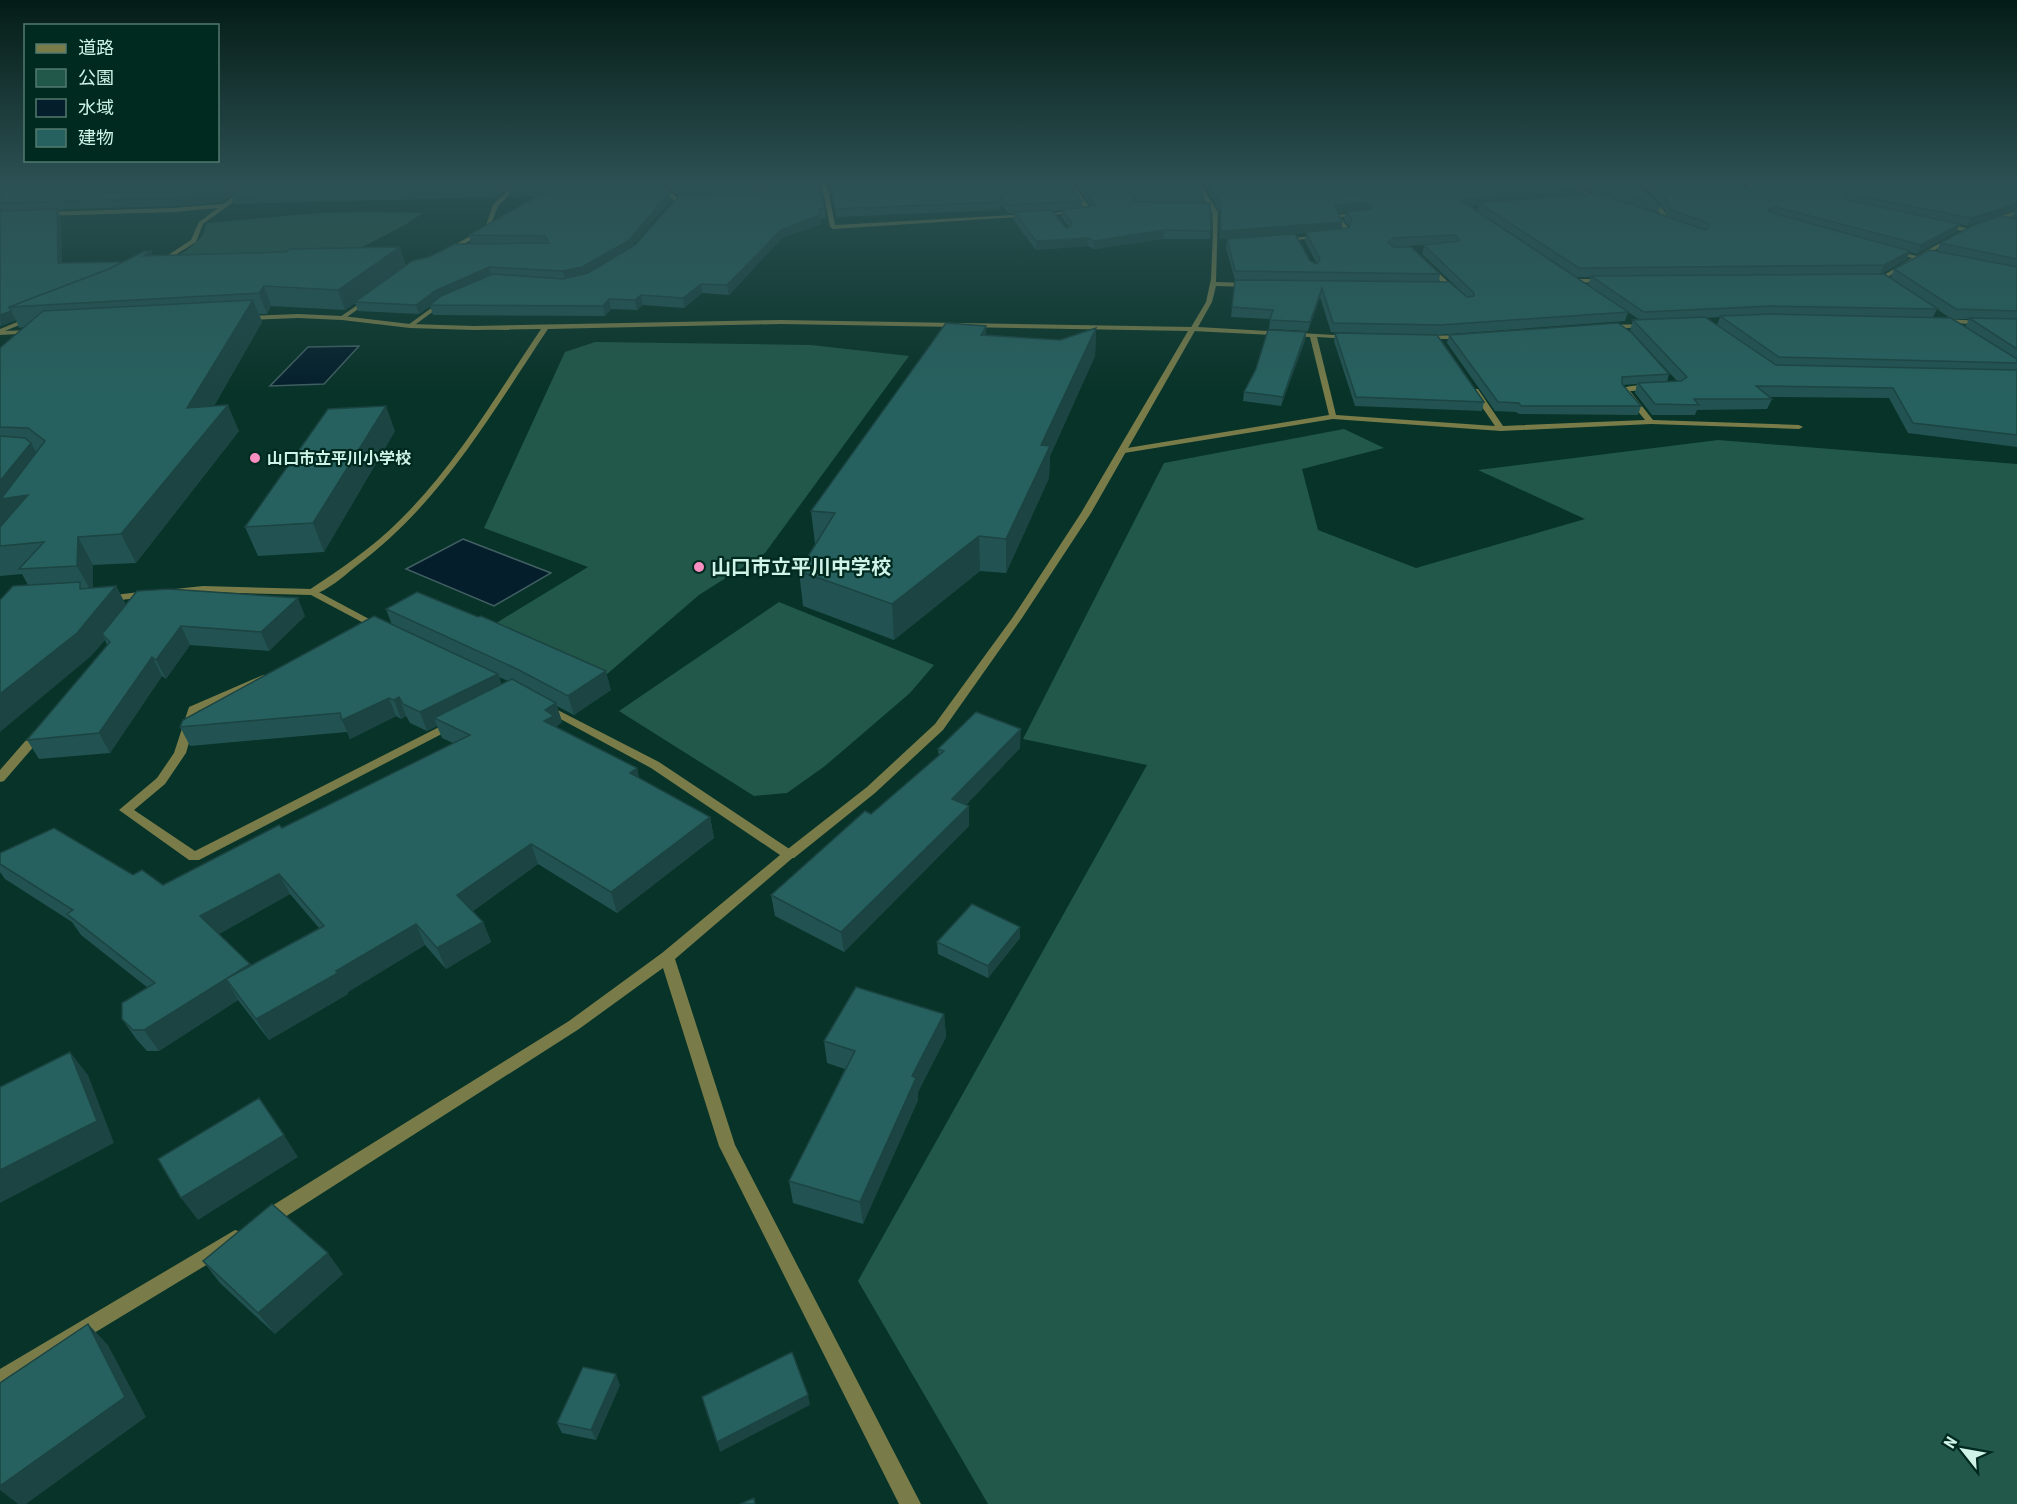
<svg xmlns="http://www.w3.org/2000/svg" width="2017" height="1504" viewBox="0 0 2017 1504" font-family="'Roboto Condensed','Noto Sans JP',sans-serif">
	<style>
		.green { fill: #225849 }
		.water { fill: #041f2b; stroke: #415f63; stroke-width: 1.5 }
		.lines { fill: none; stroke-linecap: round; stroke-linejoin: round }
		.service { fill: #797c49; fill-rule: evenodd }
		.minor { fill: #797c49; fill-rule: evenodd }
		.tertiary { fill: #797c49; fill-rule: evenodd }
		.wall { fill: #225352; fill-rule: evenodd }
		.shaded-wall { fill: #1b4442 }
		.building { fill: #27615f; stroke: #1b4442; stroke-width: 1.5 }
		.poi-dot { fill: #fc8fc1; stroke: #00291f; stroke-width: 2 }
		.labels { text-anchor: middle; stroke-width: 4.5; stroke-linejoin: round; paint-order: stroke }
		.far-poi-label { font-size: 16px; font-weight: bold; fill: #cff4e7; stroke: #00291f; text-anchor: start }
		.poi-label { font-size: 20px; font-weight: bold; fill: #cff4e7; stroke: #00291f; text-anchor: start }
	</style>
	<rect width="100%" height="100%" fill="#083328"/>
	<path class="green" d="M366,212L423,213L405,225L329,264L158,267C173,258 191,250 202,236C205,231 204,228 207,223L318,213Z
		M595,342L811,345L909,356L765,553L699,595L606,675L493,625L588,567L484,528L565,352Z
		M1344,429L1384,448L1302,469L1318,530L1416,568L1585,519L1478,470L1718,440L2017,464V1504H988L858,1281L1147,765L1023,739L1164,463Z
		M779,602L934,665L910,693L825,766L787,793L754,796L619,711Z"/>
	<path class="water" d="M359,346L324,384L270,386L308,347Z
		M463,539L551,573L494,606L406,569Z"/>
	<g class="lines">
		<path class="service" d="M1633,182H1641L1666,190L1661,191Z
			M1748,182H1754L1750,192H1736V190L1746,189Z
			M1645,198C1657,199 1663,208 1668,218L1666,222H1662C1662,211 1654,206 1645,200Z"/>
		<path class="minor" d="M255,182H261L203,224L196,242L161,264L159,261L191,240L199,222L218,208L174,212L42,216L39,214L42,212L174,208L223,204Z
			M516,182H522L498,206L489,230L451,251H447V249L485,228L493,205Z
			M660,182H666L662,185L678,198L693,200L675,201L657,186Z
			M821,182H827L828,191L849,192L829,194L835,225L1086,211L1065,182H1071L1093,212L833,229L830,227L824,195L803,194L823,192Z
			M1193,182H1199L1218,212L1216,282L1250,283L1253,285L1250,287L1216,286L1212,302L1198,327L1352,336V338L1350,339L1317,337L1336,415L1495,426L1471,391L1475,389H1478L1503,426L1645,420L1620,389C1628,385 1646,384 1654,388L1653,390L1630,391L1653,420L1799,425L1803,427L1799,429L1651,424L1501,431L1333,419L1118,454V450L1121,449L1329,415L1310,337L1193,331L1190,329L1206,302L1211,279L1213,231L1212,212Z
			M1556,182H1563L1601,198L1592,199Z
			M2017,211V215L1989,223L1986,221Z
			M1360,213L1362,216L1340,217L1349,229L1347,234L1297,240L1294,238L1343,232V229L1334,215Z
			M1942,223L1967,228L1970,230L1967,232L1940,226Z
			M1949,238L1954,239L1884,279L1879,278L1912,258L1890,252V250L1917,256Z
			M1426,264H1430L1452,286V288H1440V286L1444,285L1426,266Z
			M1577,279H1605L1608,281L1605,283L1575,282L1574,281Z
			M369,297L374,298L344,319H340V317Z
			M441,301L446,302L412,327H408V325Z
			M32,316L35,318L34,319L0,333V329Z
			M1943,319L1983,321L1986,323L1983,325L1941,322V320Z
			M1649,324L1650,325L1647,327L1607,329L1604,327L1607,325Z
			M1425,336L1464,335L1467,337L1464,339H1423V337Z
			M203,586L313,589L384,627L379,630L375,629L311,595L203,592L175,595L170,592L175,589Z
			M148,591L153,594L152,596L106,602L101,599L106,596Z
			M263,675L267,676L269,678L267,680L198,711L186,753L165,784L134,810L195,851L449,722L453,721L459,725L199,860H189L119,810L157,778L174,753L189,707Z
			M546,704L659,762L794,852L796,855L675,959L735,1145L921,1504H899L719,1146L663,968L579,1029L274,1224L268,1226L262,1224L259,1218L262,1212L569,1021L662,953L780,855L651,768L542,709L540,707Z
			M38,730L44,734L42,737L4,781L0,782V770L34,731Z
			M235,1230L241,1232L244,1238L241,1244L0,1390V1369Z"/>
		<path class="tertiary" d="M298,314L342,316L410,324L474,326L781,320L1193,327L1196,329L1091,513L1022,618L943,730L875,793L794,858H784L782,855L784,852L867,787L935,724L1013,617L1081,513L1188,331L781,324L548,329C489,417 442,502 355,567C343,577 328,590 313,595L309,594V590C341,569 373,547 400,520C457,464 497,394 541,329L474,330L410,328L342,320L298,318L244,320L241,318L244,316Z
			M37,330L38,331L35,333L0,335V331Z"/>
	</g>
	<path class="wall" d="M0,182H514L498,197L234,204L231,196L240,190L222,202L176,206L0,211Z
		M658,182L670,192L671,200L630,248L635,245L679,196L666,185L665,182H820L825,209L826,218H821V224L782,238L729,295L702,293L684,308L643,305L637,310L611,309L605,316L433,315L430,306L419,314L358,311L355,303L345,310L271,306L267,314H259L262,322L214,406L239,431L136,563L93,565V588L116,586L126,605L305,616L269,651L190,645L166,679L162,676L110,753L39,759L27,740L107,645L105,640L90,657L28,585L22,574L0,576V348L24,327L19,328L16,320L0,326V211L61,218L62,263L123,262L151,251L153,256L406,266L429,257L471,244L469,235L537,196L510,197L508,189Z
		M829,182H1068L1082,201V207L1090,206L1074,182H1196L1204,195L1203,203L1211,231L1210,239H1163L1094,249L1088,246L1036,250L1014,221V213H1008L1001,204L1000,210L836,217L831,189H830ZM1062,210V218L1069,227L1067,229L1052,211Z
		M1201,182H1640L1642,188L1660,206L1657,213L1668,217L1664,208L1647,189L1649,183L1645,182H1746L1744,187H1677L1680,188H1751L1756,184V182H2017V210L1967,226L1959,224L1956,232L1917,254L1910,252L1906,260L1881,274L1891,278L1894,269L1937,251L1940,243L2011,218L2015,211L2017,210V447L1908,433L1889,398L1769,397L1772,399L1767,409L1697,410L1695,415H1652L1635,393L1637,384L1623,385L1641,406L1638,415L1519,414L1516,412L1495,411L1447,343L1449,335L1669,374L1667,382L1677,381L1630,330L1633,320H1640L1628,312L1625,321L1438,335L1331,332L1320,297L1308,331L1269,329L1270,319L1231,317L1235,280L1226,248L1227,239L1317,264L1305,241L1306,233L1220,239V212L1209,193L1210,186H1204ZM1346,184L1345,190L1335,185ZM1580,186L1600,193L1582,194L1584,188ZM1479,205L1478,211L1577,277H1591L1588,285L1469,206ZM1346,212L1344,220L1349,226V228L1341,229L1342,222L1338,213ZM1424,245L1422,254L1466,296L1439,282L1440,274L1394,247ZM1937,309L1950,318L1933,317ZM1720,317L1717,325L1706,318ZM1952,319H1969L1965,327Z
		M986,326V335L1060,340L1096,328L1095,356L1050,456L1049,478L1006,573L980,571L894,640L803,606L799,571L815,544L811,511Z
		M1335,333L1484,402L1482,411L1355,406L1334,341Z
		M1305,340L1281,406L1243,401L1244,392Z
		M395,431L324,552L258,556L245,527Z
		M386,609L611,690L574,715L557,706L562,722L557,726V727L637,768L639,779L710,817L714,838L617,913L538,864L473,911L483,922L491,942L446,969L425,945L348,992V994L269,1040L238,1000L159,1051H147L137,1040L122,1019L148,988L81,935L72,922L5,879L0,872V853L133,875L163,885L282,828L453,743L442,738L437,726L427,731L410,723L406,716L401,719L396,716L350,739L347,732L190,746L180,727L392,625ZM499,677L508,681L501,684ZM290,894L319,928L251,965L219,934Z
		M1020,748L966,805L969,806V826L844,952L775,916L771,895L871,814L939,756L938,749Z
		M1020,927V938L988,978L938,954L937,942Z
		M944,1014L946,1037L918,1092V1100L863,1224L793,1203L789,1181L845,1069L827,1063L824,1041Z
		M203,1261L343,1274L275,1334L220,1283Z
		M620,1385L596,1440L562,1433L557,1423Z"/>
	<path class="shaded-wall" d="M0,182H24L0,184Z
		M237,182H252L222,202L176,206L173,198Z
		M504,182H514L498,197L496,189Z
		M1327,182H1363L1328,186Z
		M1584,188L1582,196L1479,203V205L1461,207L1463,199Z
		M670,192L671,200L630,249L584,276L565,280L563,271Z
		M1001,196V204L1000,210V202Z
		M1366,203L1365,211L1332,213L1334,205Z
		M2017,203V210L1967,226L1971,218Z
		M1776,207L1773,215L1765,217L1768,209Z
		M57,209L61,218L62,272L58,263Z
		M820,215L821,224L782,238L729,295L727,285L781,230Z
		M1342,222L1341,230L1220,239L1221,231Z
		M1960,224L1956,232L1917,254L1921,245Z
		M1164,230L1163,239L1094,249V241Z
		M1089,238L1088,246L1036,250V241Z
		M400,247L406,266L345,310L338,290Z
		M151,251L159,270L143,256Z
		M1910,251L1906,260L1880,274L1884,265Z
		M489,267L491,276L430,305V306L419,314L416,305L435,291Z
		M701,284L702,293L684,308L683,298Z
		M264,286L271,306L267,314L259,293Z
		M1322,288L1320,297L1308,331L1310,322Z
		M641,295L643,305L637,310L635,300Z
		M609,299L611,309L605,316L603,306Z
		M253,300L262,322L198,434L187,408Z
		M11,311L16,320L1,326L0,315Z
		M986,326L987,354L981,335Z
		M1096,328L1095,356L1050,456L1049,478L1006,573V539L1041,445Z
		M1306,332L1305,340L1281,406L1283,397Z
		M228,405L239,431L136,563L121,534Z
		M386,406L395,431L324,552L313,523Z
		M31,443L45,469L28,495L0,529V481Z
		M979,536L980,571L894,640L892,604Z
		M78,537L93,565V595L77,566Z
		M116,586L128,610L102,634L105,640L90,657L0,732V694Z
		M298,598L305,616L269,651L261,632Z
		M181,626L190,645L166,679L156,660Z
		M152,657L162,676L110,753L99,733Z
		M606,671L611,690L574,715L568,696Z
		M498,674L504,692L434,718L437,726L427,731L420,712Z
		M399,697L406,716L401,719L394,700Z
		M389,698L396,716L350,739L342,720Z
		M556,703L562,722L557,726L559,735L544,721L545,710Z
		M1021,729L1020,748L953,818L952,799Z
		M637,768L642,789L630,773Z
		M969,806V826L844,952L841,932Z
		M710,817L714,838L617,913L611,892Z
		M531,844L538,864L466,916L457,895Z
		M279,874L290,894L213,937L200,916Z
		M483,922L491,942L446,969L437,948Z
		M416,924L425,945L348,992V994L269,1040L256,1019Z
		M1020,927V938L988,978V966Z
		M250,964L262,985L226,979L238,1000L159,1051L144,1030Z
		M944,1014L946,1037L918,1092V1100L863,1224L860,1202L912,1076Z
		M70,1052L88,1075L114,1143L0,1203V1170Z
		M284,1135L298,1157L198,1220L181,1198Z
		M328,1253L343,1274L275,1334L258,1313Z
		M88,1324L108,1345L146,1417L26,1504H18L0,1490V1486Z
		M616,1374L620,1385L596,1440L591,1430Z
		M808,1395L810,1405L720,1452L717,1442Z"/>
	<path class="building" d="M22,182H237L219,194L173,198L0,203V184Z
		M251,182H504L496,189L231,196Z
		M515,182H657L670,192L628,241L582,267L563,271L489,267L435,291L416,305L355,302L412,261L429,257L455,244L549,243L545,236L469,235L552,188L508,189Z
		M670,182H803L678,188Z
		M946,182H1068L1082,201L1008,205L1001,196L1000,202L835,209L831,188Z
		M1079,182H1196L1204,195H1136L1132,200L1134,202L1210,203L1211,231L1164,230L1094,241L1089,238L1036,241L1014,212L1051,210L1067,229L1072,223L1062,210L1095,206Z
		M1287,182H1329L1355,195L1358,190L1346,183L1354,182H1571L1584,188L1463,199V202L1628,312L1440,325L1333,323L1322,288L1310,322L1270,320L1273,310L1232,307L1235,280L1449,282L1467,297L1474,296V293L1424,245L1460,241L1455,235L1394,238L1388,242L1394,247H1411L1440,274L1235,271L1227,239L1295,234L1310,261L1317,264L1320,259L1306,232L1349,228L1352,219L1346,212L1370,209L1372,207L1366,203L1334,205L1342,222L1221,231V204L1210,185Z
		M1592,182H1640L1642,188L1660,206Z
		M1650,182L1680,188H1751L1756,184L1757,182H2017V203L1971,218L1845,193L1848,200L1960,224L1921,245L1776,207L1768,209L1769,212L1910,251L1884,265L1579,268L1479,203L1598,193L1706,230L1709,226L1708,223L1671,210L1667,200Z
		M821,188L825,209H819L820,215L781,230L727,285L701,284L683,298L641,295L635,300L609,299L603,306L430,305L441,296L493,274L563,279L588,273L635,245L679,196Z
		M57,209L58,263L123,262L109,269L9,307L11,311L0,315V211Z
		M2000,216L2017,219V259L1940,243L1974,225Z
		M400,247L338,290L264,286L259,293L9,307L109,269L145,251H151L143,256L286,252L290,249Z
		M1930,250L2017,267V311L1956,309L1894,269Z
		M1884,274L1938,309L1771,306L1644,312L1591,276Z
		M253,300L187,408L228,405L121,534L78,537L77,566L19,569L44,542L0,546V527L28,495L1,499L45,441L28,428L0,427V348L43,311Z
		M1772,314L1951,318L2017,359V363L1779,357L1720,316Z
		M1705,317L1776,365L2017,370V435L1913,423L1893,388L1756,386L1772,399H1694L1699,405L1655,404L1638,383L1681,381L1687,377L1633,320Z
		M1969,318L2017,319V349Z
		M946,323L986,326L981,335L1060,340L1096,328L1041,445L1050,446L1006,539L979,536L892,604L799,571L835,513L811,511Z
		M1618,323L1632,333L1669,374L1622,377V384L1641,406H1521L1519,403L1498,402L1449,335Z
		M1268,330L1306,332L1283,397L1244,392L1256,369Z
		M1335,333L1437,335L1484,402L1356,397Z
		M386,406L313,523L245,527L328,409Z
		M0,436L25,438L31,443L0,481Z
		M80,582V589L116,586L77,633L0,694V600L13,586Z
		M169,589L298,598L261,632L181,626L156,660L152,657L99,733L27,740L110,642L102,634L137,591Z
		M417,592L478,617L481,616L606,671L568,696L517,669L386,609Z
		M374,616L498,674L420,712L403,704L399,697L394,700L389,698L342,720L340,713L180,727L183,720Z
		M512,679L556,703L545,710L554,716L544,721L637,768L630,773L710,817L611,892L531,844L457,895L483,922L437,948L416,924L336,971L338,973L256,1019L226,979L324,926L279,874L200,916L250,964L144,1030H133L122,1019V1003L155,983L67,914L73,910L0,864V853L54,828L133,875L142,870L163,885L279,825L282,828L470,735L434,718Z
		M976,712L1021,729L952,799L969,806L841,932L771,895L865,811L871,814L944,751L938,749Z
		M972,904L1020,927L988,966L937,942Z
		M856,987L944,1014L912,1076L916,1078L860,1202L789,1181L855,1051L824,1041Z
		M70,1052L97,1121L0,1170V1087Z
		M259,1098L284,1135L181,1198L158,1159Z
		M272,1204L328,1253L258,1313L203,1261Z
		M88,1324L125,1397L0,1486V1383Z
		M792,1352L808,1395L717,1442L702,1397Z
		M583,1367L616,1374L591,1430L557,1423Z
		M754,1498L755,1504H740Z"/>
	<linearGradient id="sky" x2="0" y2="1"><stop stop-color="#041c16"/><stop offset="0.46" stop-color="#2c5053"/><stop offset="1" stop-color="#2c5053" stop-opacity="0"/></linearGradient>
	<rect width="2017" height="393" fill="url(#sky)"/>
	<g class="poi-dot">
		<circle cx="255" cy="458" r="6"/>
		<circle cx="699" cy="567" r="6"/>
	</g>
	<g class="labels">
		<g class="far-poi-label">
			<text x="267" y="464">山口市立平川小学校</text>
		</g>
		<g class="poi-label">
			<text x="711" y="574">山口市立平川中学校</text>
		</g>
	</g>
	<rect x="24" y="24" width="195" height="138" fill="#00291f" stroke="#537a6f" stroke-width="1.5"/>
	<rect x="36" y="44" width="30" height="9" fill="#797c49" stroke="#537a6f" stroke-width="1.5"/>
	<text x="78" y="54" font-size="18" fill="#cff4e7">道路</text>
	<rect x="36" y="69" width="30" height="18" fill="#225849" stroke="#537a6f" stroke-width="1.5"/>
	<text x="78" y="84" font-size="18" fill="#cff4e7">公園</text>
	<rect x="36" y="99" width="30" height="18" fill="#041f2b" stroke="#537a6f" stroke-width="1.5"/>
	<text x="78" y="114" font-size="18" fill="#cff4e7">水域</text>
	<rect x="36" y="129" width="30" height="18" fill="#27615f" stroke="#537a6f" stroke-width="1.5"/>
	<text x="78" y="144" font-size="18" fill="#cff4e7">建物</text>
	<g transform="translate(1963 1450) rotate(301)" stroke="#00291f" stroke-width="4.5" paint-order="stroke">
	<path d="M0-4.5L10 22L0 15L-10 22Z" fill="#cff4e7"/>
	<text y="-9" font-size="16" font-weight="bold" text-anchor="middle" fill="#cff4e7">N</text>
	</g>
</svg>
